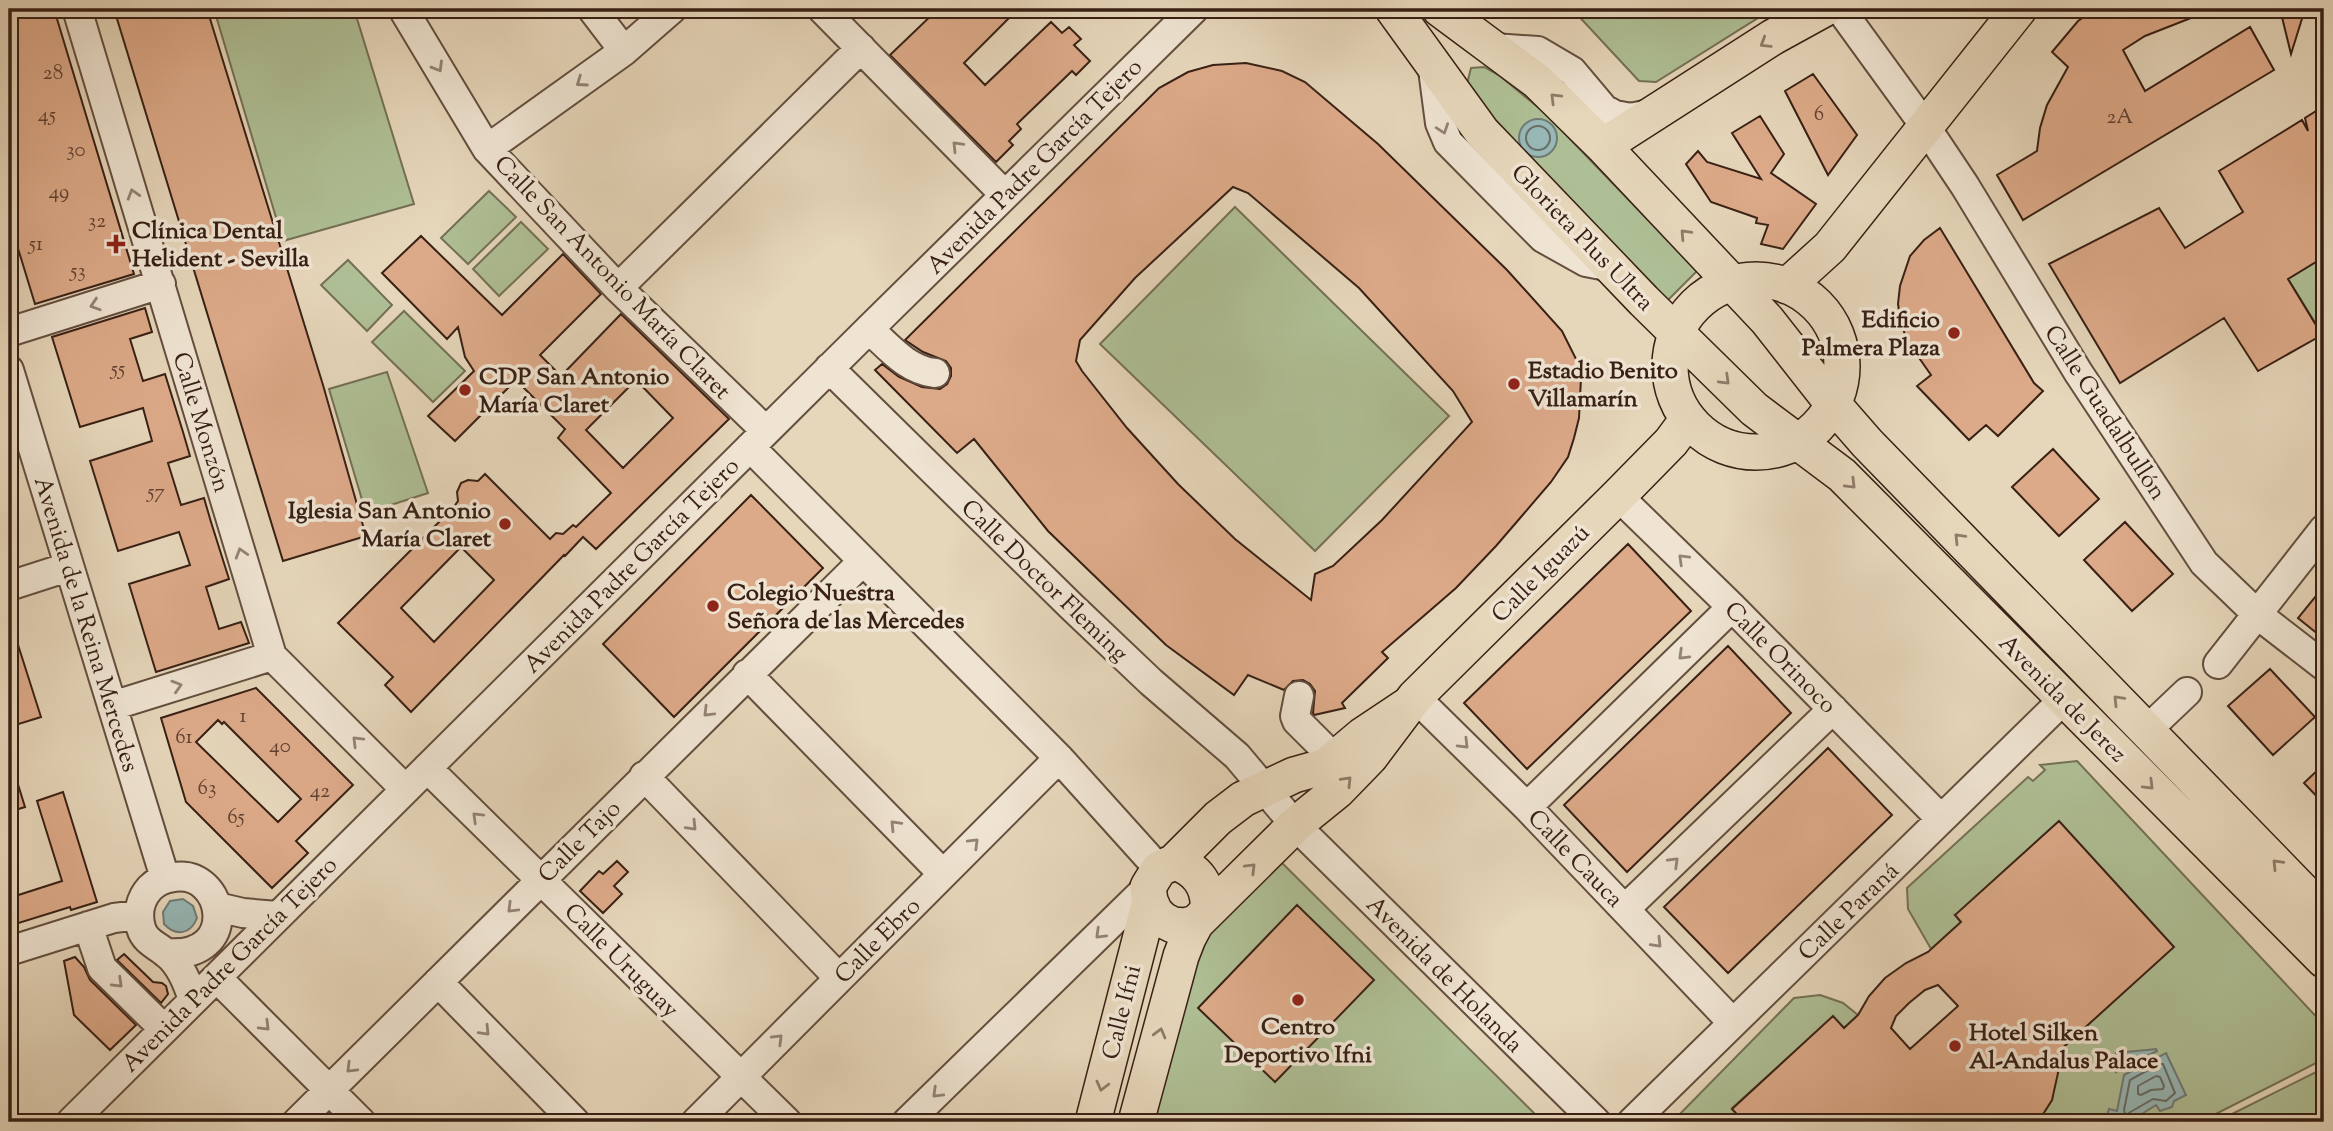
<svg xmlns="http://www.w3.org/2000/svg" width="2333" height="1131" viewBox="0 0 2333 1131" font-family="'Sorts Mill Goudy',serif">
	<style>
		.green { fill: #afbf95; stroke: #747055; stroke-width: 2 }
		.water { fill: #97b8b6; stroke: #717b76; stroke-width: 2 }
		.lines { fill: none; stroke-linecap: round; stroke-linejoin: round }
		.shore { stroke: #686c66; stroke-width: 2 }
		.building { fill: #ddaa89; stroke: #382015; stroke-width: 2; fill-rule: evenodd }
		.minor-casing { stroke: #644e3e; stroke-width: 32 }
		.major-casing { stroke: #382015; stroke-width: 38 }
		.minor { stroke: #efe4d2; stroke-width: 28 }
		.major { stroke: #e6d6ba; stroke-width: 35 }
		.oneway { stroke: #8f7b68 }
		.oneway2 { stroke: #948274 }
		.poi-dot { fill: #8f2418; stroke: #efe4d2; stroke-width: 2.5 }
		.labels { text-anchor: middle; stroke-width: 7; stroke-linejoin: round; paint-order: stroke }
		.number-label { font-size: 21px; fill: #614232 }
		.street-label { font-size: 24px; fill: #382015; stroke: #efe4d2 }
		.poi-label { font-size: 24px; font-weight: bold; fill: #382015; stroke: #efe4d2; text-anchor: start }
	</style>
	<rect width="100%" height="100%" fill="#e6d6ba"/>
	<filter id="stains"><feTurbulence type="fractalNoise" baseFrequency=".00286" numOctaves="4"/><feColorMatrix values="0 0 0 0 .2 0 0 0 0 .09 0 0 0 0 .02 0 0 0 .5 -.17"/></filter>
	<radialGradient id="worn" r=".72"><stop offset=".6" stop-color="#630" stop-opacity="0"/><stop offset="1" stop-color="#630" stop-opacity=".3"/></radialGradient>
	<path class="green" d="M214,9H354L414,204L283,241Z
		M1572,9H1763L1761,16L1656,82L1639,81Z
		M1484,67L1500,76L1545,113L1697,271L1666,302L1497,127L1467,84L1471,68Z
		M489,191L516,217L468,264L441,238Z
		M1235,207L1449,416L1315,551L1100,344Z
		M521,222L548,249L499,296L473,269Z
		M2324,257V337L2288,279Z
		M348,260L392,305L367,331L321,285Z
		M404,311L465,371L433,402L372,342Z
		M387,372L428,493L366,513L329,389Z
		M2077,761L2324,1025V1059L2200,1122H2038L2052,1100L2058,1052L2173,947L1955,915L1961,922L1931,949L1908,909L1907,888L2028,777L2033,781L2045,770L2040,765Z
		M1275,856L1543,1122H1146L1189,956Z
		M1820,995L1843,1003L1858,1015L1844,1028L1833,1017L1732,1108L1743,1120L1740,1122H1672L1794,998Z
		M2324,1068V1122H2216Z"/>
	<path class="water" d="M1519 138a19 19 0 1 1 38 0a19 19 0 1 1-38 0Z
		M183,899L193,906L197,918C191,934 176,937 164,924L163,912L170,901Z
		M2156,1049L2157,1051L2116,1072V1053Z
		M2166,1053L2186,1095L2174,1101L2172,1107L2160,1111L2156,1105L2129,1122H2105L2109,1109L2117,1111L2124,1075Z"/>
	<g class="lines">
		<path class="shore" d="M1526 138a12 12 0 1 1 24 0a12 12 0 1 1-24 0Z
			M2156,1076L2160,1077L2164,1086L2163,1089L2151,1090L2141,1095L2138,1094V1086Z
			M2112,1122L2115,1118L2125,1113L2124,1110L2130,1080L2159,1064H2163L2175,1093L2166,1101L2153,1099L2127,1114L2128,1122"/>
	</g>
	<path class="building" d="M9,9H54L134,274L35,304L9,219Z
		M114,9H207L323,385L366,536L283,561Z
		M938,9H1018L964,63L985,85L1051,22L1062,33L1069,27L1081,39L1074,45L1090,61L1076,75L1072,71L1017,124L1021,129L1009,141L1013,145L996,162L890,55Z
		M2096,9H2208L2209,11L2145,36L2123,50L2145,91L2250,27L2274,70L2023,220L1997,175L2037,151L2040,128L2047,105L2068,67L2052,52L2078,21Z
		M2280,9H2305L2291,54Z
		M1246,63L1282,71L1305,82L1378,144L1507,270L1562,331L1578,363L1581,378L1579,418L1574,438L1568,457L1551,482L1496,546L1456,588L1382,652L1388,658L1342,703L1345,708L1314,715L1313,713L1315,691L1310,684L1303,680L1293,681L1284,690L1248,675L1234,695L1166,645L1048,531L974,439L957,453L875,370L882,364L899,377L922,387L940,389L947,384L951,376V368L946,361L923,352L905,340L1159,88L1188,72L1213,65ZM1233,187L1248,193L1359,288L1453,391L1472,422L1382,520L1333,566L1315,574L1311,600L1235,539L1178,484L1127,428L1082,371L1076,361L1080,340L1135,278Z
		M1813,74L1857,135L1828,175L1785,91Z
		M2324,106V257L2288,279L2322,335L2258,371L2224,318L2120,383L2049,264L2159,208L2185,248L2243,212L2219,171L2302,120L2308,131L2305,118Z
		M1760,116L1784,154L1771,173L1816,204L1783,249L1761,244L1768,225L1756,223L1757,218L1711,202L1686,164L1698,151L1707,162L1761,179L1732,133Z
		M1940,228L2034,383L2043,391L1998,436L1986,425L1969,440L1917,386L1931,375L1908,342L1901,324L1898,304L1900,286L1910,256L1924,240Z
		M421,236L502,315L563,254L601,294L540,355L561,376L621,314L729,419L596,549L583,537L565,556L564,555L411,712L385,685L393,677L338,623L453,508L458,501L457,492L461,483L468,480L478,481L485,474L550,539L556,533L563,534L573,525L576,527L611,493L558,438L565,429L516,380L455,441L428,416L474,371L465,357L458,327L447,339L382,273ZM636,380L673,418L623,468L586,430ZM461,547L494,580L434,642L401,608Z
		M145,308L152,332L130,339L143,381L165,374L183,432L190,456L168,463L181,505L204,498L211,522L229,579L206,587L219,629L241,622L249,643L156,672L129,584L190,565L179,532L118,551L90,461L152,441L143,408L80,427L52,337Z
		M2053,449L2099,499L2059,536L2012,487Z
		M751,495L823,568L674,717L603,644Z
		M2125,522L2173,574L2132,611L2084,560Z
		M1628,544L1691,611L1527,769L1464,703Z
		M2324,586V639L2298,618Z
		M9,626H12L41,717L9,727Z
		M1728,646L1791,713L1627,872L1564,805Z
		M2270,669L2315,717L2273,755L2228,706Z
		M256,688L353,785L296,841L308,853L272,888L186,802L161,718ZM218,720L222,724L224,722L301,799L278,822L196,742Z
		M1828,748L1892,815L1728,973L1664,907Z
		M2324,764V804L2304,783Z
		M12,765L25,807L9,812V766Z
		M63,792L97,902L71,910L70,907L9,926V898L62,881L37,801Z
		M2059,821L2174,947L2058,1052V1073L2052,1100L2038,1122H1744L1732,1109L1833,1016L1844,1028L1858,1015L1869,996L1885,978L1906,963L1928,952L1961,922L1955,915ZM1938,985L1958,1006L1910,1049L1891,1028L1896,1016L1909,1003L1925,990Z
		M617,861L628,872L614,886L622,894L603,913L580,891L599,871L603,874Z
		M1297,905L1374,980L1275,1082L1198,1008Z
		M124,954L153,982L162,983L166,986L168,994L161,1003L117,960Z
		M75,957L84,967L90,980L136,1025L110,1050L74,1015L64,961Z"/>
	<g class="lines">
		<g class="minor-casing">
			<path id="minor" d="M77,9L272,656L405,789
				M403,9L487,149L618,288L766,431
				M592,9L624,51
				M822,9L1005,195
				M1840,9L1925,126L1965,186L2078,372L2204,563L2258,615L2324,666
				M1494,48L1538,51L1572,71L1604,109L1615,115L1631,118L1654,113
				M1432,62L1440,123L1448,142L1543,238L1586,262L1612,267
				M487,149L624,51L672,9
				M618,288L861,48
				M869,329C889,347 907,370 935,373
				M9,332L161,284
				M829,368L1071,606L1151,682L1237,756L1295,825L1596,1122
				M9,370L165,878
				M750,447L1059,758L1159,869
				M1618,496L1732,607L1941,819
				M9,586L68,567
				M2218,664L2324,529
				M747,674L943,874
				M1299,696L1295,716L1297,721L1335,759
				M1415,697L1527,807L1733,1023
				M112,706L272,656
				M2147,730L2187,692
				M427,768L787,1122
				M644,776L839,978
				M1527,807L1732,607
				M217,907L243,913L277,916
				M1625,909L1833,709
				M88,926L102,968L164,1029
				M9,951L114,918L139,915
				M167,953C241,959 225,869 174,877C165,878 156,882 150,888C140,899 137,914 141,928C145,942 157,945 167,954C181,965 188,984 193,1000
				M217,978L361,1122
				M438,982L575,1122
				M71,1122L869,329L1194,9
				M297,1122L862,562
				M696,1122L1059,758
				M907,1122L1148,887
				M1632,1122L2064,699"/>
		</g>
		<g class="major-casing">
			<path id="major" d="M1393,9L1482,132L1644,301L1754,409L1842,475L2324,960
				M1440,9L1537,81L1603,146L1767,320L1833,404L1867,443L2324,913
				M1603,146L1773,37L1824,9
				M1670 366a86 86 0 1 1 172 0a86 86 0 1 1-172 0Z
				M1787,286L1830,247L2019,9
				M1408,705L1363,735L1326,766L1294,775L1243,799L1218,818L1174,862L1159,869L1148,887L1150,901L1155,912L1163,920L1173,925L1185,926L1196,923L1295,825L1337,791L1370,757L1415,697L1618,496L1671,442L1688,419
				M1174,862C1197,868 1210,887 1208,910
				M1093,1122L1150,901
				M1136,1122L1181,956L1188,938L1196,923"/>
		</g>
		<use href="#minor" class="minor"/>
		<use href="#major" class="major"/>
	</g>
	<defs><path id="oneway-chevron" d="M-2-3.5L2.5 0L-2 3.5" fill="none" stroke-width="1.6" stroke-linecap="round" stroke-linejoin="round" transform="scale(1.75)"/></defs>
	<g class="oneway">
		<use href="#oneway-chevron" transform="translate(1765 43) rotate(148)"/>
		<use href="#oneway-chevron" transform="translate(1555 98) rotate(-135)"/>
		<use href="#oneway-chevron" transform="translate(1685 234) rotate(-133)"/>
		<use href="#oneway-chevron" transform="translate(1725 380) rotate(44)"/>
		<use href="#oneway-chevron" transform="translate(1851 484) rotate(45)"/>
		<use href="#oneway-chevron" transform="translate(1959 538) rotate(-134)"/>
		<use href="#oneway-chevron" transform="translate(2118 700) rotate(-134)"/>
		<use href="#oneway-chevron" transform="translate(1347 781) rotate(-46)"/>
		<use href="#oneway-chevron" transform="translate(2149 785) rotate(45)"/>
		<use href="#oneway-chevron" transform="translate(2277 864) rotate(-134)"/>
		<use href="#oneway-chevron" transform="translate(1251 868) rotate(-45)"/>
		<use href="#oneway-chevron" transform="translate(1160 1033) rotate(-75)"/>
		<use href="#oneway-chevron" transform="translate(1102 1086) rotate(104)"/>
	</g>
	<g class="oneway2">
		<use href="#oneway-chevron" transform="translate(438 67) rotate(59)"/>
		<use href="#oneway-chevron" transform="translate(581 82) rotate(145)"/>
		<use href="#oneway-chevron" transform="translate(1443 129) rotate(71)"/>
		<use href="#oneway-chevron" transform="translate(957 146) rotate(-134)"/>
		<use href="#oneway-chevron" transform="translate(133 194) rotate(-107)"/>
		<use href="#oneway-chevron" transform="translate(95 305) rotate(162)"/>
		<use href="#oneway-chevron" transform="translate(241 553) rotate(-107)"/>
		<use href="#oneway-chevron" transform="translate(1683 559) rotate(-136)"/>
		<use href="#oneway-chevron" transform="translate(1683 655) rotate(136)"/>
		<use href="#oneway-chevron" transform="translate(177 686) rotate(-17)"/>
		<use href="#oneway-chevron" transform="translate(708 712) rotate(135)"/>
		<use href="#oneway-chevron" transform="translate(357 741) rotate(-135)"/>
		<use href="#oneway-chevron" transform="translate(1464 744) rotate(45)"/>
		<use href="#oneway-chevron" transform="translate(477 817) rotate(-136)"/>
		<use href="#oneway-chevron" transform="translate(895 825) rotate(-134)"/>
		<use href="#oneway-chevron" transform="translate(692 826) rotate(46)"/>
		<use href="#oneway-chevron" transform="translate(974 843) rotate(-45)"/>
		<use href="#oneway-chevron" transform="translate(1674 862) rotate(-44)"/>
		<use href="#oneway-chevron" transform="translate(512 908) rotate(135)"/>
		<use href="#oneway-chevron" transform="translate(1100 934) rotate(136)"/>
		<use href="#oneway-chevron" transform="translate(1657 943) rotate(46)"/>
		<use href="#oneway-chevron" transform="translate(118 983) rotate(44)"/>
		<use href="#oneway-chevron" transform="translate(265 1026) rotate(45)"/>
		<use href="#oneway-chevron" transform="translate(485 1031) rotate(46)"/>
		<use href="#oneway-chevron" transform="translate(778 1039) rotate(-45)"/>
		<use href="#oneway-chevron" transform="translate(351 1068) rotate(135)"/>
		<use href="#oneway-chevron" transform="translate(937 1093) rotate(136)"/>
	</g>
	<g class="poi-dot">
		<path d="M112.5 233.5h7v7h7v7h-7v7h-7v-7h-7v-7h7z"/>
		<circle cx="1954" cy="333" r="7"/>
		<circle cx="1514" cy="384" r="7"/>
		<circle cx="465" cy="390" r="7"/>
		<circle cx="505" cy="524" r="7"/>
		<circle cx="713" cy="606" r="7"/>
		<circle cx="1298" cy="1000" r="7"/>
		<circle cx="1955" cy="1046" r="7"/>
	</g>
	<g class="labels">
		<g class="number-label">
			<text x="53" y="79">28</text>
			<text x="1819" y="120">6</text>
			<text x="47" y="121">45</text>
			<text x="2120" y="123">2A</text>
			<text x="76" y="156">30</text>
			<text x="59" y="198">49</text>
			<text x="97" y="227">32</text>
			<text x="36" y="250">51</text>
			<text x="78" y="277">53</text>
			<text x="118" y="375">55</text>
			<text x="156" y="498">57</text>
			<text x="243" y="722">1</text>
			<text x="184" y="743">61</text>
			<text x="280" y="752">40</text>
			<text x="207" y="794">63</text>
			<text x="320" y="797">42</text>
			<text x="236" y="823">65</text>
		</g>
		<g class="street-label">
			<text transform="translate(1034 166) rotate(-45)" y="8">Avenida Padre García Tejero</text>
			<text transform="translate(1583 237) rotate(46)" y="8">Glorieta Plus Ultra</text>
			<text transform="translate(613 277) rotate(46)" y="8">Calle San Antonio María Claret</text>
			<text transform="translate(2106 412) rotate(57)" y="8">Calle Guadalbullón</text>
			<text transform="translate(202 422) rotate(73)" y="8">Calle Monzón</text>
			<text transform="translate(631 565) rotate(-45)" y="8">Avenida Padre García Tejero</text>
			<text transform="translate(1540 573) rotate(-45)" y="8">Calle Iguazú</text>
			<text transform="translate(1045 580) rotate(44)" y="8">Calle Doctor Fleming</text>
			<text transform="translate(87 624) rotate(73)" y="8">Avenida de la Reina Mercedes</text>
			<text transform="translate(1781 657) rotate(45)" y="8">Calle Orinoco</text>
			<text transform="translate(2063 698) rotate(45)" y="8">Avenida de Jerez</text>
			<text transform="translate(579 841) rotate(-45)" y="8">Calle Tajo</text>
			<text transform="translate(1576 858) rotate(46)" y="8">Calle Cauca</text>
			<text transform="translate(1848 911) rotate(-44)" y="8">Calle Paraná</text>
			<text transform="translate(877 940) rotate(-45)" y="8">Calle Ebro</text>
			<text transform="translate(622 960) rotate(45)" y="8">Calle Uruguay</text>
			<text transform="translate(229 964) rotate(-45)" y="8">Avenida Padre García Tejero</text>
			<text transform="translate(1445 974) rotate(45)" y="8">Avenida de Holanda</text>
			<text transform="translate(1121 1012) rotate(-76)" y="8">Calle Ifni</text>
		</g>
		<g class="poi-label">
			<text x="132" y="238">Clínica Dental<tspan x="132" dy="28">Helident - Sevilla</tspan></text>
			<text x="1940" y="327" text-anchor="end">Edificio<tspan x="1940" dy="28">Palmera Plaza</tspan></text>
			<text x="1528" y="378">Estadio Benito<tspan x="1528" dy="28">Villamarín</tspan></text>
			<text x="479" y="384">CDP San Antonio<tspan x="479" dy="28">María Claret</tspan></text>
			<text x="491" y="518" text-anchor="end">Iglesia San Antonio<tspan x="491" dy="28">María Claret</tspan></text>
			<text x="727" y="600">Colegio Nuestra<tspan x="727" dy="28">Señora de las Mercedes</tspan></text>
			<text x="1298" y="1034" text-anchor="middle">Centro<tspan x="1298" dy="28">Deportivo Ifni</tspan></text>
			<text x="1969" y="1040">Hotel Silken<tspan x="1969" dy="28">Al-Andalus Palace</tspan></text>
		</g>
	</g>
	<rect width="2333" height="1131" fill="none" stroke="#e6d6ba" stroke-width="35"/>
	<rect x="10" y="10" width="2312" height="1110" fill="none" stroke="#382015" stroke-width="3.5"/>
	<rect x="18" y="18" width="2298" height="1096" fill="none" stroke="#382015" stroke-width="2"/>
	<rect width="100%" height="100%" filter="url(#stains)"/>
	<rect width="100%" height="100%" fill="url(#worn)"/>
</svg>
